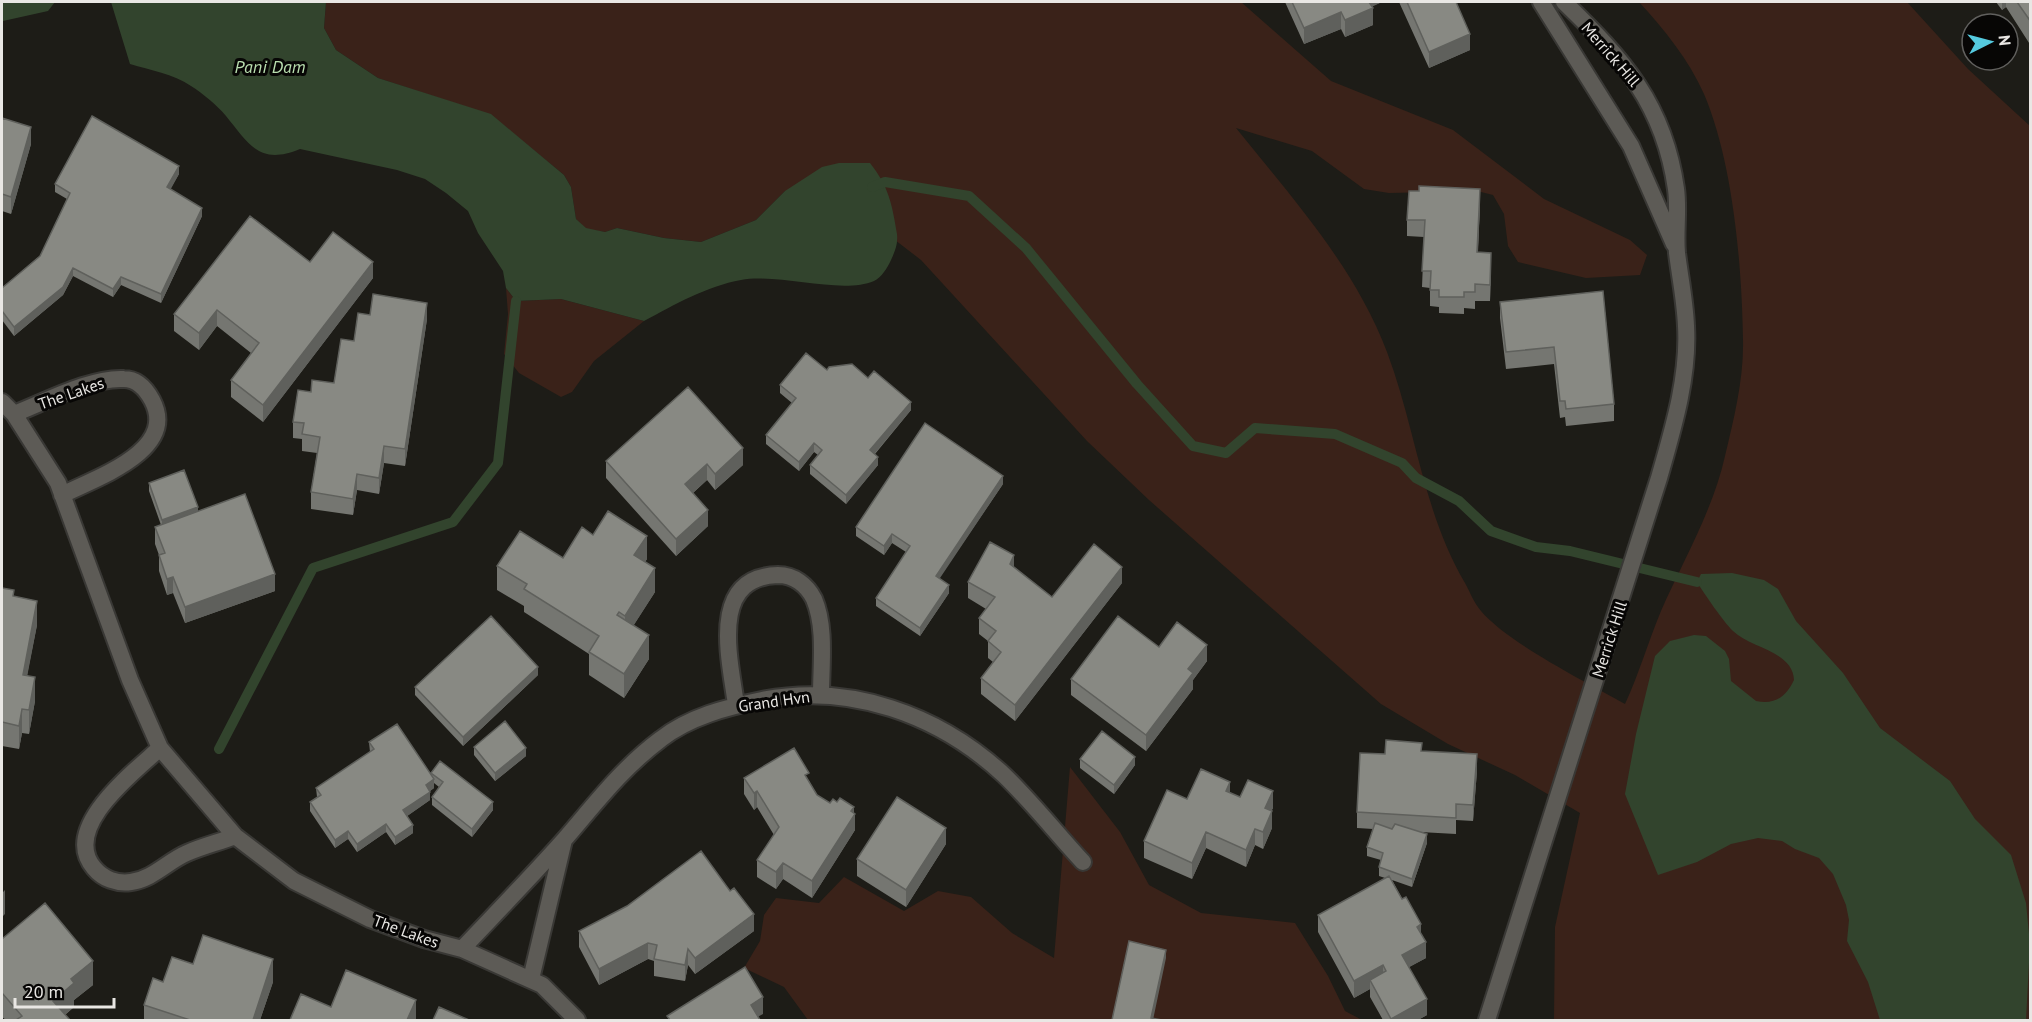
<svg xmlns="http://www.w3.org/2000/svg" width="2032" height="1022" viewBox="0 0 2032 1022" font-family="'PT Sans',sans-serif">
	<style>
		.green { fill: #3a2219 }
		.water { fill: #32442d }
		.lines { fill: none; stroke-linecap: round; stroke-linejoin: round }
		.stream { stroke: #32442d; stroke-width: 10 }
		.minor-casing { stroke: #393835; stroke-width: 20 }
		.minor { stroke: #5d5b56; stroke-width: 16 }
		.wall { fill: #757671 }
		.shaded-wall { fill: #5f605c }
		.building { fill: #888983; stroke: #5f605c; stroke-width: 1.5 }
		.labels { text-anchor: middle; stroke-width: 6; stroke-linejoin: round; paint-order: stroke }
		.street-label { font-size: 16px; fill: #e9e7e4; stroke: #070605 }
		.water-label { font-size: 18px; font-style: italic; fill: #b9deaf; stroke: #070605 }
	</style>
	<rect width="100%" height="100%" fill="#1d1c17"/>
	<path class="green" d="M326,2H1241L1331,81L1453,130L1544,199L1630,240L1647,255L1640,275L1586,278L1518,262L1508,246L1504,214L1493,195L1477,191L1389,193L1364,189L1312,151L1236,128C1292,198 1355,267 1387,352C1416,429 1423,512 1465,583C1470,592 1474,603 1481,611C1508,643 1586,682 1625,704C1639,674 1648,642 1661,611C1683,561 1713,510 1725,456C1734,419 1744,378 1743,340C1742,266 1733,162 1704,94C1689,60 1664,29 1639,2H1907L1968,69L2030,126V1020H1554L1555,927L1580,813L1515,775L1448,744L1381,704L1149,500L1087,441L921,260L869,220L785,191L756,220L701,242L664,238L617,228L605,232L586,229L576,219L571,187L564,175L491,115L378,78L336,50L324,28Z
		M506,288L516,301L561,299L644,321L594,361L572,392L561,397L519,373L504,354L508,314Z
		M1070,767L1120,832L1149,885L1201,913L1295,923L1328,976L1345,1011L1362,1020H808L784,987L744,968L760,941L764,915L776,898L819,903L844,877L904,911L938,891L971,897L1012,933L1054,958Z"/>
	<path class="water" d="M2,2H55L48,11L3,21Z
		M111,2H326L324,28L336,50L378,78L491,114L564,175L571,187L576,219L586,228L605,232L617,228L664,238L701,242L756,220L785,191L822,167L839,163H870C889,187 892,204 897,234C898,245 895,251 891,260C888,267 881,278 874,281C841,295 779,273 741,280C707,286 674,305 644,321L561,299L516,301L506,288L503,271L478,233L468,211L446,193L425,179L397,170L300,149C259,166 249,144 226,116C217,105 202,93 191,86C173,74 150,70 130,64Z
		M1732,573L1764,580L1778,589L1796,621L1843,673L1880,728L1950,781L1975,819L2011,855L2026,903L2030,944L2026,1020H1880L1868,982L1847,941L1849,920L1846,905L1833,874L1819,858L1795,849L1782,841L1758,838L1731,844L1697,862L1658,875L1625,794L1636,734L1655,656L1670,641L1694,635L1706,636L1725,651L1729,659L1731,681L1756,701C1775,705 1786,697 1794,680C1793,651 1750,648 1733,631C1723,621 1705,595 1697,582L1701,574Z"/>
	<g class="lines">
		<path class="stream" d="M872,187L885,182L969,196L1026,248L1137,384L1193,446L1226,453L1255,428L1335,434L1402,463L1416,478L1459,501L1491,531L1536,547L1570,551L1697,582
			M219,749L313,568L453,522L498,463L516,301"/>
		<g class="minor-casing">
			<path id="minor" d="M1541,2L1631,146L1674,244
				M2,402L14,414L58,483L130,680L160,748L235,836L294,881L370,919L424,939L462,949L542,985L577,1020
				M14,414C45,402 91,377 124,379C137,379 146,389 152,400C179,451 95,478 62,495
				M736,705C730,659 708,577 778,575C794,575 807,585 814,599C826,627 821,665 821,695
				M160,748C134,772 60,828 94,868C103,879 117,884 131,882C153,879 168,861 187,853C203,846 220,842 235,836
				M462,949C496,913 531,877 564,840C596,803 621,769 661,739C689,717 727,707 762,700C850,683 938,714 1004,775C1032,802 1057,834 1083,862
				M531,979L564,840
				M1487,1020L1659,478C1673,429 1689,377 1686,326C1685,301 1680,277 1677,253C1675,232 1679,210 1676,189C1664,104 1623,59 1564,2"/>
		</g>
		<use href="#minor" class="minor"/>
	</g>
	<path class="wall" d="M1285,2H1382L1372,6L1373,25L1345,37L1341,29L1304,44Z
		M1399,2H1456L1470,50L1429,68Z
		M1996,2H2031V46L2006,7L2002,10Z
		M2,118L31,144L11,214L2,211Z
		M179,174L170,189L202,216L161,303L121,285L113,297L73,276L63,295L14,336L2,320V288L40,256L67,199L55,192V184Z
		M1480,205L1478,252L1491,269L1490,301H1475V309L1464,308V314L1439,313V307L1430,306V288L1422,287L1424,237L1407,236V220Z
		M310,262L373,278L263,422L231,397V380L251,353L217,326L199,350L174,331V314Z
		M1603,291L1614,404V421L1566,426L1565,417L1560,418L1554,364L1506,369L1500,318V302Z
		M370,315L427,319L405,466L384,463L379,494L357,490L353,515L311,509V492L317,453L302,451V439L293,438V422L334,383L354,341Z
		M827,370L868,378L911,410L875,454L878,465L846,504L810,474V465L818,455L814,452L799,471L766,444V435L792,403L780,393V385Z
		M606,461L743,465L715,490L707,480L693,493L708,526L676,556L606,478Z
		M149,483L198,511L275,591L185,623L173,593L167,595L159,571V555L155,544V527L161,525L149,491Z
		M1003,484L939,578L949,593L920,636L876,606V598L906,552L892,543L884,555L856,536V527Z
		M593,535L647,559L645,562L655,592L633,626L649,659L624,698L589,675V654L524,612V606L497,590V566L563,558Z
		M1014,567L1052,597L1122,583L1015,721L981,694V678L993,662L988,658V641L979,634V618L986,609L968,598V582Z
		M2,588L14,597L37,625L27,675L35,701L29,734L22,733L19,749L2,746Z
		M1159,647L1207,661L1193,680V689L1146,751L1071,695V679Z
		M538,675L463,746L415,695V687Z
		M369,742L431,775V773L493,810L472,837L432,805V797L439,787L434,783V788L430,791V800L407,816L413,833L395,845L386,832L357,852L348,839L335,848L310,811V802L317,797L316,788L370,752Z
		M474,747L526,756L495,781L474,755Z
		M1422,751L1477,771L1473,821L1456,820V834L1420,832L1427,843L1412,887L1392,880L1421,934L1426,958L1409,967L1427,1015L1418,1020H1383L1370,997V989L1354,998L1318,932V915L1385,878L1379,876V867L1381,860L1367,856V847L1373,829L1357,828V812L1385,754Z
		M1080,759L1135,765L1114,794L1080,768Z
		M744,778L809,781L817,795L830,803L854,813L855,830L812,898L783,879L776,889L757,877V860L774,835L757,807L754,810L744,794Z
		M1230,793L1240,797L1273,808L1271,811L1272,828L1263,849L1255,845L1246,867L1206,848L1192,879L1144,858V841L1187,799Z
		M946,844L906,907L857,876V859Z
		M579,931H754L695,974L688,965L685,981L654,976V961L648,959L599,985L579,947Z
		M2,939L93,985L74,1000V1007L65,1015L70,1020H6L2,1017Z
		M193,964L273,982L260,1020H144V1005L163,982Z"/>
	<path class="shaded-wall" d="M1365,2H1382L1365,10Z
		M2002,2H2006V7L2002,10Z
		M1373,8V25L1345,37V20Z
		M1341,12V29L1304,44V28Z
		M1470,34V50L1429,68V52Z
		M31,127V144L11,214V197Z
		M179,166V174L167,196V187Z
		M1480,189V205L1477,268V252Z
		M202,208V216L161,303V294Z
		M1491,253V269L1490,301V285Z
		M373,262V278L263,422V405Z
		M73,268V276L63,295L14,336V327Z
		M121,277V285L113,297V289Z
		M427,303V319L405,466V449Z
		M217,310V326L199,350V333Z
		M911,402V410L870,459V450Z
		M814,443V452L799,471V462Z
		M384,446V463L379,494V478Z
		M743,448V465L715,490V474Z
		M878,457V465L846,504V495Z
		M707,464V480L685,500V484Z
		M357,474V490L353,515V499Z
		M1003,476V484L936,584V576Z
		M198,507V516L162,529V520Z
		M708,510V526L676,556V539Z
		M892,534V543L884,555V546Z
		M647,536V559L634,579V555Z
		M1014,555V571L1010,564Z
		M1122,567V583L1015,721V705Z
		M655,568V592L625,639V616Z
		M275,574V591L185,623V607Z
		M173,577V593L167,595V579Z
		M949,585V593L920,636V628Z
		M37,601V625L23,698V675Z
		M649,635V659L624,698V674Z
		M1207,645V661L1193,680V689L1146,751V735L1188,669Z
		M538,667V675L463,746V737Z
		M35,677V701L29,734V710Z
		M22,709V733L19,749V726Z
		M526,748V756L495,781V773Z
		M1477,754V771L1473,821V805Z
		M1135,757V765L1114,794V785Z
		M434,779V788L426,794V785Z
		M1230,782V799L1226,791Z
		M757,791V807L754,810V793Z
		M1273,791V808L1265,824V808Z
		M430,792V800L403,819V810Z
		M493,802V810L472,837V829Z
		M854,807V816L855,814V830L812,898V881Z
		M1272,811V828L1263,849V832Z
		M386,824V832L357,852V844Z
		M413,825V833L395,845V837Z
		M946,828V844L906,907V890Z
		M1255,829V845L1246,867V850Z
		M348,831V839L335,848V840Z
		M1206,832V848L1192,879V863Z
		M1427,834V843L1412,887V879Z
		M783,863V879L776,889V872Z
		M5,890V914L2,917V893Z
		M754,914V931L695,974V958Z
		M1421,924V941L1417,927Z
		M1426,942V958L1402,971V955Z
		M648,943V959L599,985V969Z
		M688,949V965L685,981V965Z
		M1166,950V958L1153,1020L1151,1018Z
		M273,959V982L260,1020H253Z
		M93,961V985L74,1000V1007L58,1020L53,1001L71,979Z
		M1383,965V982L1370,980V989L1354,998V981Z
		M763,997V1014L752,1020L751,1005Z
		M1427,999V1015L1418,1020H1391V1019Z
		M416,1000V1020H407Z"/>
	<path class="building" d="M1292,2H1369L1373,8L1345,20L1341,12L1304,28Z
		M1407,2H1456L1470,34L1429,52Z
		M2017,2H2031V22Z
		M92,116L179,166L167,187L202,208L161,294L121,277L113,289L73,268L63,287L14,327L2,311V288L40,256L70,193L55,184Z
		M2,118L31,127L11,197L2,194Z
		M1419,186L1480,189L1477,252L1491,253L1490,285L1475,284V292H1464V297H1439V290H1430L1431,271H1422L1425,220H1407L1409,191H1419Z
		M250,216L310,262L333,232L373,262L263,405L231,380L259,343L217,310L199,333L174,314Z
		M1603,291L1614,404L1566,409L1565,401H1560L1554,347L1506,352L1500,302Z
		M373,294L427,303L405,449L384,446L379,478L357,474L353,499L311,492L320,437L302,434L304,423L293,422L298,390L311,392L312,380L334,383L341,339L354,341L358,313L370,315Z
		M806,353L827,370L829,367L852,364L868,378L874,371L911,402L870,450L878,457L846,495L810,465L822,450L814,443L799,462L766,435L796,398L780,385Z
		M688,387L743,448L715,474L707,464L685,484L708,510L676,539L606,461Z
		M925,423L1003,476L936,576L949,585L920,628L876,598L910,546L892,534L884,546L856,527Z
		M184,470L198,507L162,520L149,483Z
		M245,494L275,574L185,607L173,577L167,579L159,555L165,553L155,527Z
		M608,511L647,536L634,555L655,568L625,616L619,612L617,615L649,635L624,674L589,652L599,636L524,589L527,584L497,566L520,531L563,558L582,527L593,535Z
		M990,542L1014,555L1010,564L1052,597L1094,544L1122,567L1015,705L981,678L1001,652L988,641L996,631L979,618L995,597L968,582Z
		M2,588L14,590L13,596L37,601L23,675L35,677L29,710L22,709L19,726L2,722Z
		M491,616L538,667L463,737L415,687Z
		M1118,616L1159,647L1177,622L1207,645L1188,669L1193,673L1146,735L1071,679Z
		M505,721L526,748L495,773L474,747Z
		M397,724L434,779L426,785L430,792L403,810L413,825L395,837L386,824L357,844L348,831L335,840L310,802L321,795L316,788L374,749L369,742Z
		M1102,731L1135,757L1114,785L1080,759Z
		M1386,740L1422,743L1421,751L1477,754L1473,805L1456,804V818L1357,812L1360,753L1385,754Z
		M794,748L809,773L805,775L817,795L830,803L833,799L837,802L840,798L854,807L851,811L855,814L812,881L783,863L776,872L757,860L779,827L757,791L754,793L744,778Z
		M440,761L493,802L472,829L432,797L443,782L431,773Z
		M1201,769L1230,782L1226,791L1240,797L1248,780L1273,791L1265,808L1272,811L1263,832L1255,829L1246,850L1206,832L1192,863L1144,841L1167,790L1187,799Z
		M897,797L946,828L906,890L857,859Z
		M1375,823L1392,829L1395,824L1427,834L1412,879L1379,867L1383,853L1367,847Z
		M701,851L730,891L734,888L754,914L695,958L688,949L685,965L654,959L657,945L648,943L599,969L579,931L627,906Z
		M1389,876L1402,899L1406,897L1421,924L1417,927L1426,942L1402,955L1427,999L1391,1019L1370,980L1386,971L1383,965L1354,981L1318,915Z
		M45,903L93,961L71,979L74,983L53,1001L70,1020H16L22,1016L2,993V939Z
		M203,935L273,959L253,1020H190L144,1005L153,978L163,982L172,957L193,964Z
		M1129,941L1166,950L1151,1018L1162,1020H1112Z
		M745,967L763,997L751,1005L760,1020H670L667,1016Z
		M346,970L416,1000L407,1020H290L301,994L331,1007Z
		M439,1007L469,1020H433Z"/>
	<g class="labels">
		<g class="street-label">
			<text transform="translate(1611 54) rotate(49)" y="6">Merrick Hill</text>
			<text transform="translate(71 393) rotate(-19)" y="6">The Lakes</text>
			<text transform="translate(1609 639) rotate(-72)" y="6">Merrick Hill</text>
			<text transform="translate(774 701) rotate(-8)" y="6">Grand Hvn</text>
			<text transform="translate(406 931) rotate(20)" y="6">The Lakes</text>
		</g>
		<g class="water-label">
			<text x="270" y="73">Pani Dam</text>
		</g>
	</g>
	<rect width="2032" height="1022" fill="none" stroke="#e9e7e4" stroke-width="6"/>
	<g transform="translate(1990 42) rotate(84)"><circle r="28" fill="#070605" stroke="#61605e" stroke-width="1.5"/>
	<path d="M0-4.5L10 22L0 15L-10 22Z" fill="#55cadf"/>
	<text y="-9" font-size="16" font-weight="bold" text-anchor="middle" fill="#e9e7e4">N</text>
	</g>
	<path d="M15 998v9h99v-9" fill="none" stroke="#e9e7e4" stroke-width="3"/>
	<text x="24" y="998" font-size="18" fill="#e9e7e4" stroke="#070605" stroke-width="4.5" paint-order="stroke">20 m</text>
</svg>
